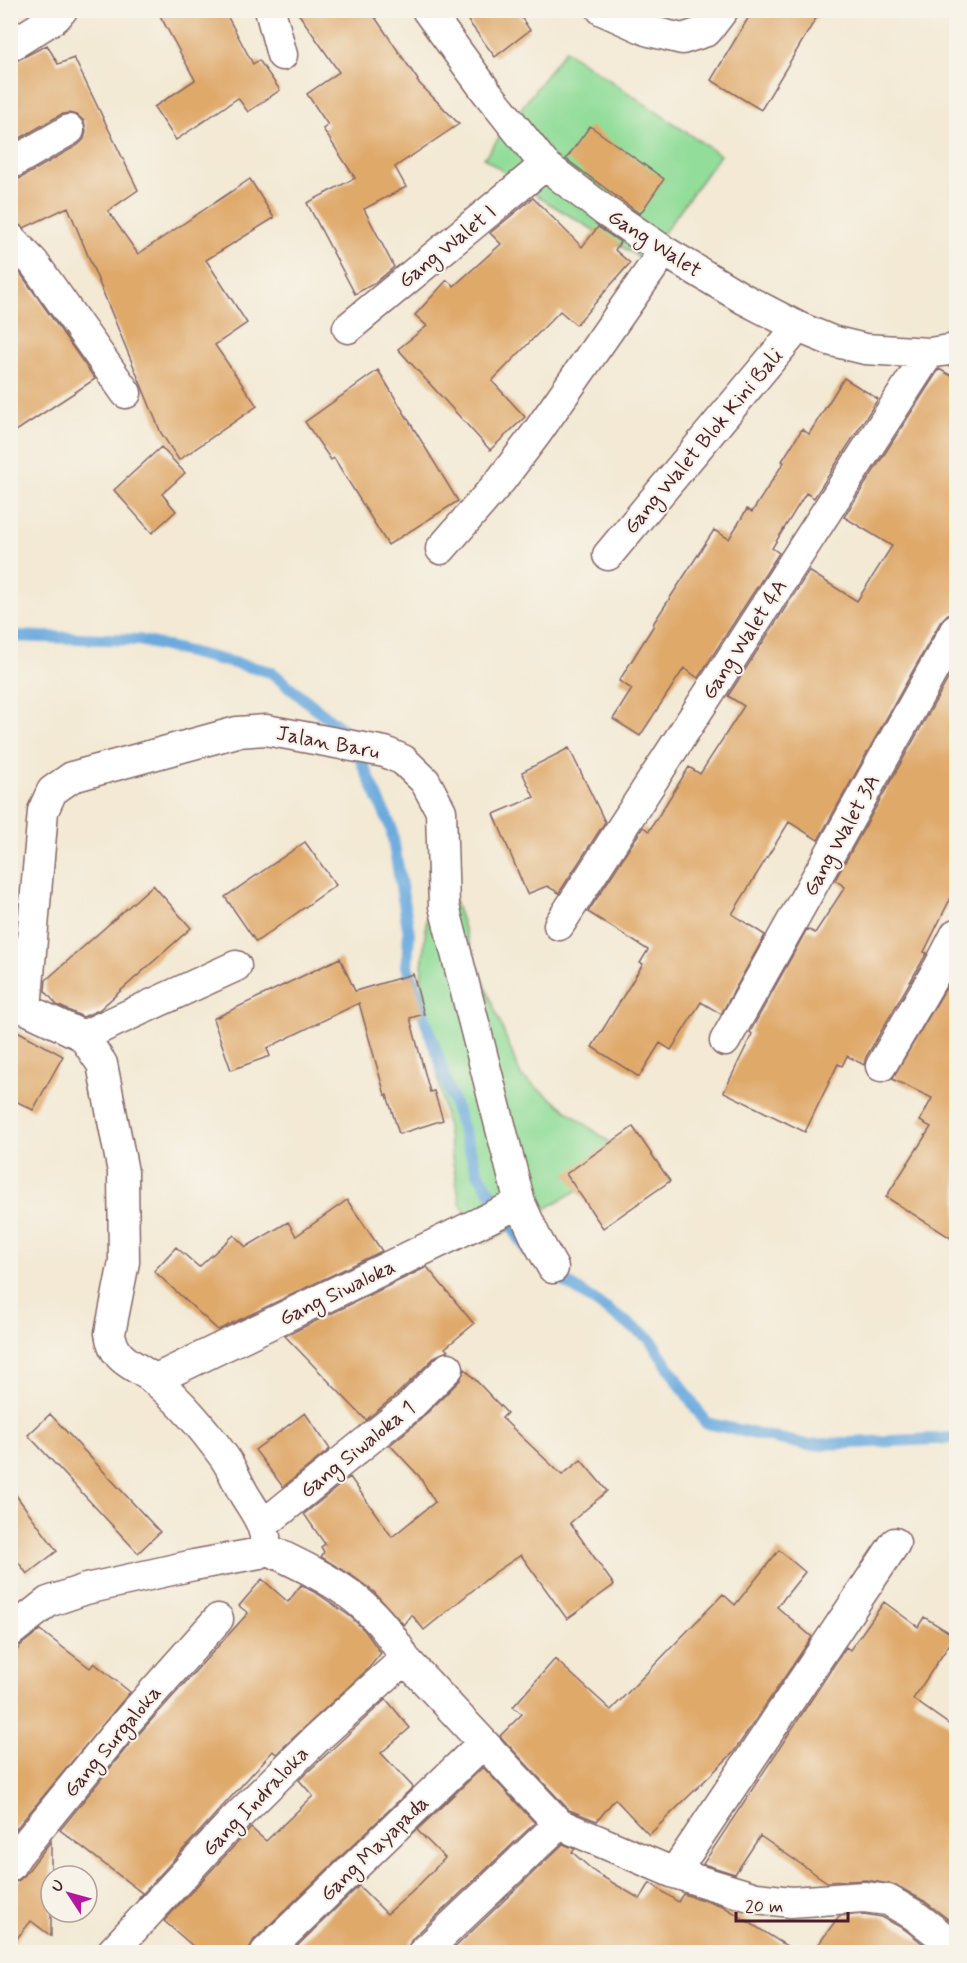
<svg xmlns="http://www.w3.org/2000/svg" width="967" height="1963" viewBox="0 0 967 1963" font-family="Mynerve,sans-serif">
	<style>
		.green { fill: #91dd99; stroke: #6e7e62; stroke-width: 1.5 }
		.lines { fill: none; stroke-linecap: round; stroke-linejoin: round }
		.stream { stroke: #6caade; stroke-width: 12 }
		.building { fill: #dfa96b }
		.minor-casing { stroke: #856666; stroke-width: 33 }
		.minor { stroke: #fff; stroke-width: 30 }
		.labels { text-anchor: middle; stroke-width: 4.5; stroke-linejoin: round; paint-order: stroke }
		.street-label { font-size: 21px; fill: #4a1f2b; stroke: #f7f3e8 }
	</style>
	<rect width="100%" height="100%" fill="#f7f3e8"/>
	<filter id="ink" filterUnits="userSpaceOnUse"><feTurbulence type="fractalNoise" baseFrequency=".0167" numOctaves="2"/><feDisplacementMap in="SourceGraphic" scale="12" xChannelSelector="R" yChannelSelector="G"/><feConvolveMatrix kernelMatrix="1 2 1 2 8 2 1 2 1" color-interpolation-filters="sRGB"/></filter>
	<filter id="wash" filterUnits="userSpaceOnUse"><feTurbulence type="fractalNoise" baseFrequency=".008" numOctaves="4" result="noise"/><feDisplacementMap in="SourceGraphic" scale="24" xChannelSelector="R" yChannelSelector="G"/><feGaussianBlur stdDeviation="1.35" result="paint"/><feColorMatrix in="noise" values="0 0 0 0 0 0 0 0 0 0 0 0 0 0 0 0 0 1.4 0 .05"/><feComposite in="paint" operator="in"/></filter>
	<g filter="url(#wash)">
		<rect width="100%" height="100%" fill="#f3e9d4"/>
		<path class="green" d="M565,50L720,155L644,260L545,201L484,158Z
			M434,840L471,949L521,1076L632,1159L484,1244L460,1203L421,979Z"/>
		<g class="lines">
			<path class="stream" d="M10,636L139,640L271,672L350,736L391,827L409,933L407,966L477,1171L529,1253
				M548,1270L649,1338L706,1423L807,1445L956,1438"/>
		</g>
		<g id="blocks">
			<path class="building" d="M157,10H224L253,64L259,60L280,90L248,112L238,98L176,140L154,107L195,80Z
				M296,10H370L418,80L417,81L459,124L395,167L406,187L364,209L394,267L375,283L355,294L307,203L355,178L323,129L328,125L307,94L339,72Z
				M460,10H516L530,30L495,57Z
				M753,10H821L761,110L711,80Z
				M47,45L58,64L74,58L138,190L108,211L138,254L250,179L274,218L206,260L247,323L215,345L257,406L179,460L161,433L68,207L24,228L15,222L10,221V181L19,179L78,145L84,139L86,131L84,121L77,115L68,113L60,115L10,144V64Z
				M590,126L664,179L640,214L566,159Z
				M533,198L582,247L598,227L620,242L615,250L630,263L576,325L560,311L492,381L525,417L490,450L398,349L427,326L415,315L447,280L454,286L501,244L490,233Z
				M10,263L21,274L95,379L10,435Z
				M939,369L957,379V612L948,614L941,621L818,840L789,822L732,914L765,935L721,1014L701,1002L671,1050L660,1043L639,1077L592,1047L643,964L640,963L648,950L588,912L643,827L649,831L689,767L700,774L744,706L728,696L809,571L857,601L892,546L844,517Z
				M378,370L458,501L388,545L334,458L331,460L305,422Z
				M844,378L878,399L814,498L806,493L772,548L779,553L698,678L684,668L640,736L613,719L632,689L619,681L654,625L653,624L714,530L729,539L747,509L752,512L784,462L782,461L802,429L809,434Z
				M161,447L185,473L162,494L176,511L152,533L114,490Z
				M957,663V885L924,952L927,953L866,1057L864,1065L847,1056L842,1066L838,1064L805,1132L724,1092L752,1034L750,1032L807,929L815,933L845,887L835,880Z
				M569,748L605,822L559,893L547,886L527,894L494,814L534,797L522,772Z
				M305,842L336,885L256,942L225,897Z
				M153,885L191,928L99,1010L83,1017L57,1005L45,991L46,980Z
				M340,958L355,991L413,974L424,1014L410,1018L430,1092L434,1091L443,1120L399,1134L387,1095H385L359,1003L267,1048L270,1056L231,1070L213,1019Z
				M956,971L957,972V1242L886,1197L931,1127L920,1121L932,1098L892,1079Z
				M10,1027L63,1056L33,1110L10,1098Z
				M633,1127L670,1181L603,1228L566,1174Z
				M347,1200L382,1251L218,1330L154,1271L176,1247L199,1267L234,1235L246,1247L288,1222L296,1236Z
				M427,1267L474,1324L445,1348L448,1351L436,1356L396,1395L366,1420L285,1336Z
				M465,1369L507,1413L502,1418L562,1475L581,1460L607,1491L570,1523L614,1585L567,1619L521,1555L494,1573L424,1630L412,1615L404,1625L373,1591L354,1577L321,1557L324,1552L321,1547L325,1544L304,1514L350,1477L392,1537L435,1502L419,1476L390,1445L420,1420L460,1380Z
				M305,1413L330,1449L283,1487L255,1450Z
				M50,1414L160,1532L138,1553L28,1435Z
				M10,1487L57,1551L27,1574L10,1551Z
				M779,1550L805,1572L777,1607L812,1637L733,1753L649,1835L615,1799L597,1821L569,1810L500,1736L522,1714L513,1707L555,1659L611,1710L723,1594L735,1605Z
				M262,1579L288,1602L301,1585L318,1594L351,1617L365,1631L381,1653L368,1669L276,1754L273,1751L138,1899L142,1893L60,1830L127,1747L248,1613L239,1606Z
				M884,1602L918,1627L924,1617L955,1636L913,1699L957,1730V1926L924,1901L896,1885L866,1880L827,1882L760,1836L735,1874L703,1864L846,1647L850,1650Z
				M40,1630L90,1668L94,1663L130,1692L10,1836V1659L21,1645Z
				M386,1699L410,1728L381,1753L413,1787L254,1940L250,1947L249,1953H201L164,1921L251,1828L266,1841L313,1796L299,1780Z
				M483,1767L535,1823L412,1939L408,1947L407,1953H290L359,1886L387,1914L411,1893L445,1858L417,1830Z
				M51,1841V1936L31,1921L10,1947V1883L18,1881L24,1876Z
				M563,1844L575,1849L572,1852L596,1873L640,1899L650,1883L678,1902L683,1894L723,1906L798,1953H449Z
				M864,1914L882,1917L904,1929L935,1953H812L839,1916Z"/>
		</g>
	</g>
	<g filter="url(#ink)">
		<use href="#blocks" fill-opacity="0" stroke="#856666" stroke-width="1.5"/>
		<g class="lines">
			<g class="minor-casing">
				<path id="minor" d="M270,10L282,55
					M427,10L486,91L545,165L605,211L664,251L744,299L798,327L832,341L865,349L929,353L956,349
					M602,10L649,31L682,39L707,31L723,10
					M10,46L56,17L62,10
					M10,164L69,130
					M10,238L34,263L126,393
					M348,328L545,165
					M441,549L501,480L536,434L664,251
					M608,555L798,327
					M559,925L929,353
					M10,1006L26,1009L83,1036L102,1064L123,1172L124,1262L110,1333C114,1363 136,1364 156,1381C182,1403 204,1429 224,1457C232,1468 237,1482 244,1494C254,1511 268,1527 265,1548L260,1553L194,1565L86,1589L48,1602L10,1632
					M26,1009L43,811L52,791L72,777L237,732L266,730L385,752L403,760L425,781L441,811L444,906L520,1203L536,1238L553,1268
					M83,1036L236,966
					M725,1041L956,629
					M881,1066L939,967L956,934
					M154,1380L520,1203
					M263,1525L408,1408L448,1368
					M265,1548C325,1577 372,1597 405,1659L559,1824L674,1873L756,1898L791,1902L864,1897L888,1900L914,1915L956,1947
					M10,1866L17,1855L114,1736L218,1619
					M674,1873L895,1543
					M112,1952L234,1820L316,1739L405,1659
					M266,1952L483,1743
					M424,1952L559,1824"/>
			</g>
			<use href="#minor" class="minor"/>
		</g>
	</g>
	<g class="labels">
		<g class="street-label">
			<text transform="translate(655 243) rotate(33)" y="7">Gang Walet</text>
			<text transform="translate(447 246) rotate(-39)" y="7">Gang Walet I</text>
			<text transform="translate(703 441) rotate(-50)" y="7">Gang Walet Blok Kini Bali</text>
			<text transform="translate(744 639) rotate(-57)" y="7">Gang Walet 4A</text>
			<text transform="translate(328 742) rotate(11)" y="7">Jalan Baru</text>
			<text transform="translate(841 835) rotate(-61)" y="7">Gang Walet 3A</text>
			<text transform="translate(337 1292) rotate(-26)" y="7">Gang Siwaloka</text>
			<text transform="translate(357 1449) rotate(-39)" y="7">Gang Siwaloka 1</text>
			<text transform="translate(112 1741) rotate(-50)" y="7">Gang Surgaloka</text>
			<text transform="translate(255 1801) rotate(-46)" y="7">Gang Indraloka</text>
			<text transform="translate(374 1848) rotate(-44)" y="7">Gang Mayapada</text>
		</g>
	</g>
	<rect width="967" height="1963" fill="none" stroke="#f7f3e8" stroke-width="36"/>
	<g transform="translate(69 1894) rotate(306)"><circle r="28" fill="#f7f3e8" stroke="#b29e9c" stroke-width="1.5"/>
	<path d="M0-4.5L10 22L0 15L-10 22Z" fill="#b5179e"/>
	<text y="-9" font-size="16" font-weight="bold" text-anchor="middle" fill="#4a1f2b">U</text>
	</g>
	<path d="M736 1912v9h112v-9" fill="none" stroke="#4a1f2b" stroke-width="3"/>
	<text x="745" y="1912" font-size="18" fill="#4a1f2b" stroke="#f7f3e8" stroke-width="4.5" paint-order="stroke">20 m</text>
</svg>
